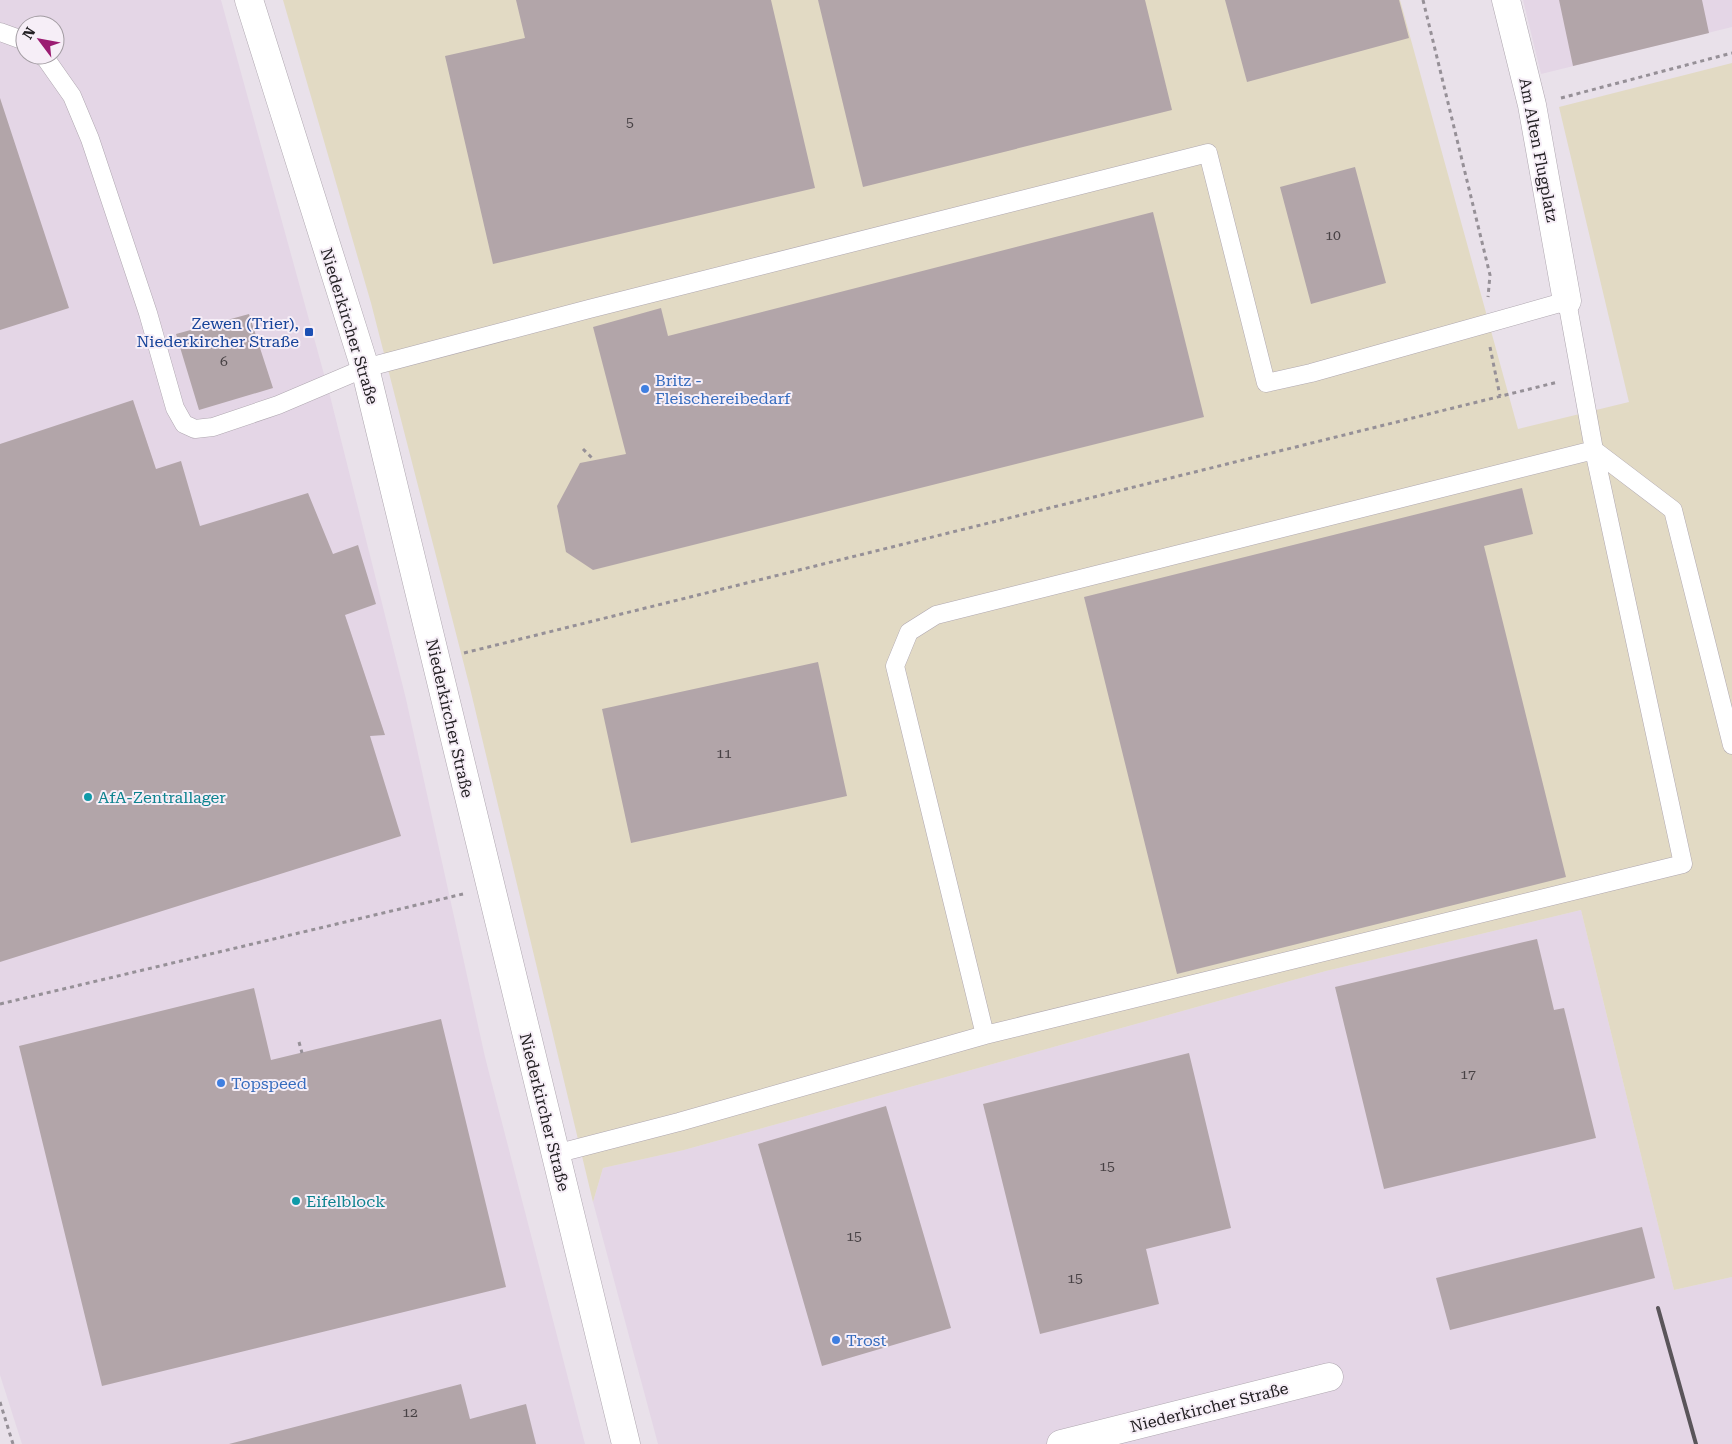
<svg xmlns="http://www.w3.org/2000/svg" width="1732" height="1444" viewBox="0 0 1732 1444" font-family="'Roboto Serif',serif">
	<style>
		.built { fill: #e4d6e6; fill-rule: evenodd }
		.industrial { fill: #e2dac4 }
		.building { fill: #b2a5a9 }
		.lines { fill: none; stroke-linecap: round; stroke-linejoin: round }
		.service-casing { stroke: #afa7b0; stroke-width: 19 }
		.minor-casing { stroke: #afa7b0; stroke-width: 29 }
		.path { stroke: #969097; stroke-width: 3; stroke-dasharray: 4 4; stroke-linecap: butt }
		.service { stroke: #fff; stroke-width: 18 }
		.minor { stroke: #fff; stroke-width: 28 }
		.rail { stroke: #5a555a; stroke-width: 4 }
		.transit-dot { fill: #1a4fb4; stroke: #f6eef7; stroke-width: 2 }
		.shop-dot { fill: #3f7fe0; stroke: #f6eef7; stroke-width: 2 }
		.culture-dot { fill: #0f9aa8; stroke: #f6eef7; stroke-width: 2 }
		.labels { text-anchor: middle; stroke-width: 4; stroke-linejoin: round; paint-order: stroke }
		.number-label { font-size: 14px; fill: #474144 }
		.street-label { font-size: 16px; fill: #232023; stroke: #f6eef7 }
		.transit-label { font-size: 16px; fill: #164399; stroke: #f6eef7; text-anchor: end }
		.shop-label { font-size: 16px; fill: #366cbe; stroke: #f6eef7; text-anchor: start }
		.culture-label { font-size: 16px; fill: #0d838f; stroke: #f6eef7; text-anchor: start }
	</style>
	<rect width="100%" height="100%" fill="#e9e1ea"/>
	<path class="built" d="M0,0H221L330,396L406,699L485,1057L585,1444H22L0,1375ZM25,25H55V55H25Z
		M1523,0H1732V27L1541,74Z
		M1581,910L1674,1290L1732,1277V1444H658L593,1202L603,1168L684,1150L1326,971Z"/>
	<path class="industrial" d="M283,0H1400L1518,429L1629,402L1559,107L1732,63V1277L1674,1290L1581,910L1326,971L684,1150L603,1168L593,1202L470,688L371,303Z"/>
	<path class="building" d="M516,0H771L815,188L493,264L445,56L525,38Z
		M818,0H1145L1172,110L863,187Z
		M1225,0H1399L1409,38L1247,82Z
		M1559,0H1702L1709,33L1573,66Z
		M0,98L69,308L0,330Z
		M1355,167L1386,283L1311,304L1280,187Z
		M1153,212L1204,417L593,570L566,552L557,506L580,463L626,454L593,327L661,308L668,336Z
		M249,314L273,388L199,410L176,334Z
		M133,400L156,469L181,461L200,526L308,493L333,554L358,545L376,604L345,615L385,735L370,736L401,836L0,962V444Z
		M1522,488L1533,534L1484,546L1566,877L1177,974L1084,597Z
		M818,662L847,796L631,843L602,709Z
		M1537,939L1554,1010L1564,1008L1596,1138L1384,1189L1335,987Z
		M254,988L271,1060L441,1019L506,1287L102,1386L19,1046Z
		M1189,1053L1231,1228L1146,1249L1159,1304L1040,1334L983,1104Z
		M886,1106L951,1328L822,1366L758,1144Z
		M1642,1227L1655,1278L1450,1330L1436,1278Z
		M461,1384L470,1419L526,1404L536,1444H229Z"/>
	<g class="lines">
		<g class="service-casing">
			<path id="service" d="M0,32L25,41
				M41,55L46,59L72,96L90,139L148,313L175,408L184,424L195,429L213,427L278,405L365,368L589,309L1208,153L1266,383L1311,373L1567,301L1594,450L1683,864L985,1035L679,1122L555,1154
				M985,1035L895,666L909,632L936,615L1594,450L1673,510L1732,745"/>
		</g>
		<g class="minor-casing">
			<path id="minor" d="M249,0L365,368L626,1444
				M1506,0L1532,105L1567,301
				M1061,1444L1329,1377"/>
		</g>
		<path class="path" d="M1423,0L1490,275L1488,297
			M1561,98L1732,53
			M1490,347L1500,396
			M583,449L594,460
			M464,653L1558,382
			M0,1004L463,894
			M299,1042L302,1053
			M0,1402L13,1444"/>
		<use href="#service" class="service"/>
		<use href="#minor" class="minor"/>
		<path class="rail" d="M1658,1308L1696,1444"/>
	</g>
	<rect class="transit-dot" x="304" y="327" width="10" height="10" rx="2.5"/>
	<g class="shop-dot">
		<circle cx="645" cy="389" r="5"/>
		<circle cx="221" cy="1083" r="5"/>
		<circle cx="836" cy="1340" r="5"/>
	</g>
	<g class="culture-dot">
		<circle cx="88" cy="797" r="5"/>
		<circle cx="296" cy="1201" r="5"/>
	</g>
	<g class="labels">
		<g class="number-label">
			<text x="630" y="127">5</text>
			<text x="1333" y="240">10</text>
			<text x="224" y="366">6</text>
			<text x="724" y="758">11</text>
			<text x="1468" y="1079">17</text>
			<text x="1107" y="1171">15</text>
			<text x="854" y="1241">15</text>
			<text x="1075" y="1283">15</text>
			<text x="410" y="1417">12</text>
		</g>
		<g class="street-label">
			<text transform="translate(1539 150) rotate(79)" y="6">Am Alten Flugplatz</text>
			<text transform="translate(350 326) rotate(73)" y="6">Niederkircher Straße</text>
			<text transform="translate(450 718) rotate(77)" y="6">Niederkircher Straße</text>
			<text transform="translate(545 1112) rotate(76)" y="6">Niederkircher Straße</text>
			<text transform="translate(1209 1407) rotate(-14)" y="6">Niederkircher Straße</text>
		</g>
		<g class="transit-label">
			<text x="299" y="329">Zewen (Trier),<tspan x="299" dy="18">Niederkircher Straße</tspan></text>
		</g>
		<g class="shop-label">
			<text x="655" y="386">Britz -<tspan x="655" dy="18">Fleischereibedarf</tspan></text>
			<text x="231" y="1089">Topspeed</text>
			<text x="846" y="1346">Trost</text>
		</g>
		<g class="culture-label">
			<text x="98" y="803">AfA-Zentrallager</text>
			<text x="306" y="1207">Eifelblock</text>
		</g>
	</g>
	<g transform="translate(40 40) rotate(302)"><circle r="24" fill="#f6eef7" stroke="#a29ca2"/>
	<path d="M0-4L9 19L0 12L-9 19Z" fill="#9b1c72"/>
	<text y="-8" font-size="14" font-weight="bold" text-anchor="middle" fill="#232023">N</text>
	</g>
</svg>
